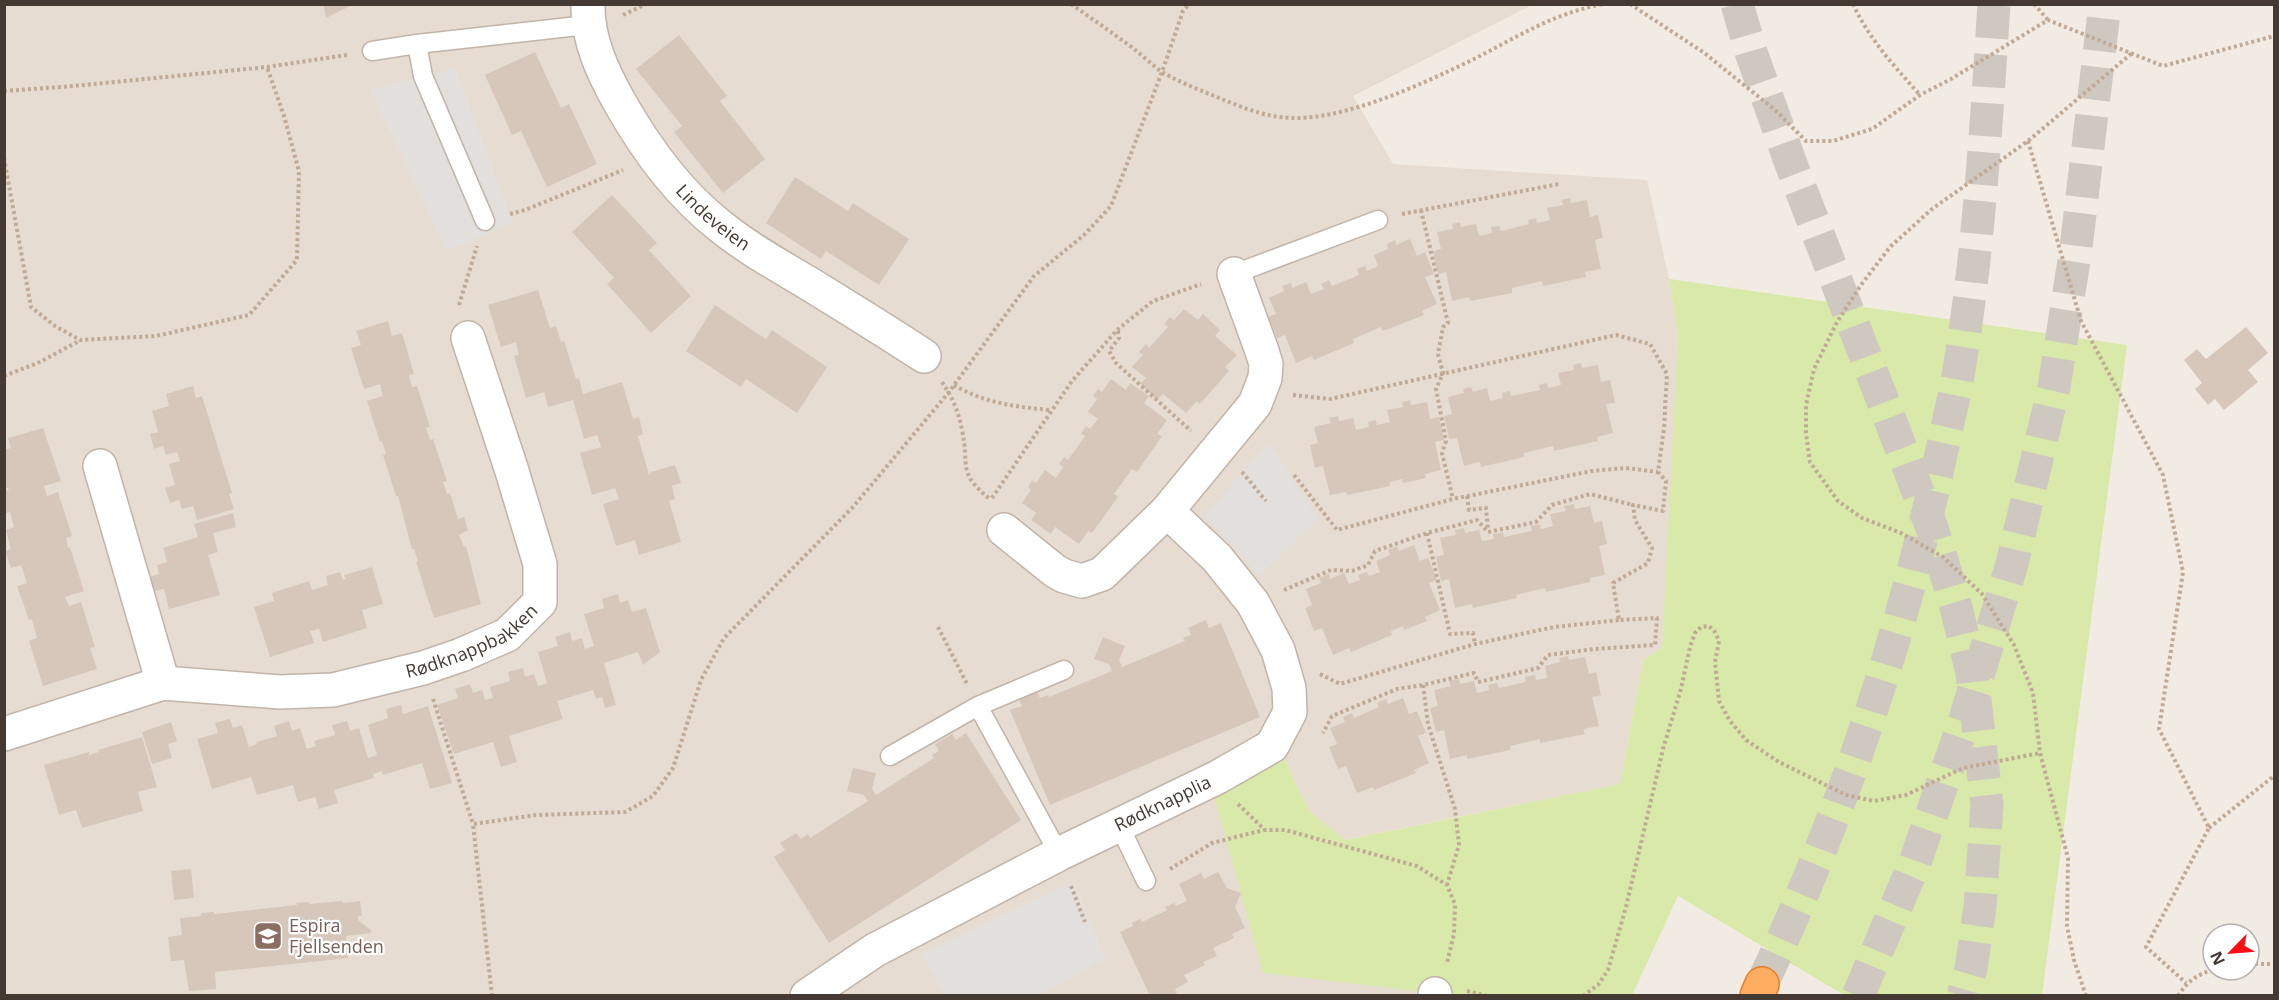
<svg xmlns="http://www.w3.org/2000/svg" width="2279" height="1000" viewBox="0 0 2279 1000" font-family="'Open Sans',sans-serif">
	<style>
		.residential { fill: #e7dcd1 }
		.green { fill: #d8e9a9 }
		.parking { fill: #e2dfdc }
		.building { fill: #d7c7bb }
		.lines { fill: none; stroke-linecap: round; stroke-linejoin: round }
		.primary-tunnel { stroke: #cfc8c0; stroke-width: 33; stroke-dasharray: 33 16; stroke-linecap: butt }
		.motorway-tunnel { stroke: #cfc8c0; stroke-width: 33; stroke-dasharray: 33 16; stroke-linecap: butt }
		.service-casing { stroke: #c1b4a8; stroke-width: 21 }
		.minor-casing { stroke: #c1b4a8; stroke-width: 36 }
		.motorway-casing { stroke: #e37e2c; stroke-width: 36 }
		.path { stroke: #c0aa96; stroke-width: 4; stroke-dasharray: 3 3; stroke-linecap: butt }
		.service { stroke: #fff; stroke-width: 18 }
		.minor { stroke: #fff; stroke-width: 33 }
		.motorway { stroke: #ffae61; stroke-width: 33 }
		.labels { text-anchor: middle; stroke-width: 4.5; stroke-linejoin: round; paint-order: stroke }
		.street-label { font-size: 18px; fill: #443a33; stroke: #fff }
		.education-label { font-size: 18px; fill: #785e54; stroke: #fff; text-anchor: start }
	</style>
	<rect width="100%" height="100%" fill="#f2ebe3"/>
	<path class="residential" d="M5,5H1532L1353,96L1393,164L1647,180L1669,279L1678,336L1673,467L1662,648L1643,660L1620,784L1344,840L1309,811L1281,752L1214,792L1415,991L1434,995L5,996Z"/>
	<path class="green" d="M1669,279L2127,345L2042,995H1844L1678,896L1632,995H1441L1415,991L1263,973L1213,792L1281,752L1309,811L1345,840L1620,784L1643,660L1662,648L1678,336Z"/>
	<path class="parking" d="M455,68L513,223L447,251L370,89Z
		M1269,443L1318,519L1260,576L1204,516Z
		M1074,881L1106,959L1038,995H945L921,954Z"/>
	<path class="building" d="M323,4H354L326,18Z
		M679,35L727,96L720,101L765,159L723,193L674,132L682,126L636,69Z
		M535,52L561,108L569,104L597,164L547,187L521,131L512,135L485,75Z
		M795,177L848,211L853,203L909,239L879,285L826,251L821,259L766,223Z
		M612,195L657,243L649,250L691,296L651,333L607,284L614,278L572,232Z
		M1570,198L1571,203L1587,200L1590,217L1598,215L1603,238L1595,240L1601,269L1585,272L1586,277L1543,286L1542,281L1512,288V293L1470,301L1469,297L1452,301L1446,272L1438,274L1433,251L1441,249L1437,232L1453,229L1452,224L1460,222L1461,227L1476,224L1479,236L1492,233L1491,227L1499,226L1501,231L1529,224L1528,220L1536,218L1537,223L1550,220L1547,208L1563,205L1562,200Z
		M1410,239L1417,256L1425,252L1434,274L1425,277L1437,304L1422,311L1424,315L1383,331L1381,327L1353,339L1354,343L1314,360L1312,356L1296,363L1285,335L1277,338L1268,317L1276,314L1269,298L1284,291L1282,286L1291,283L1292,288L1306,282L1311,294L1324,289L1321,284L1329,280L1332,286L1359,275L1357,269L1365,266L1367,271L1378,266L1374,255L1388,249L1387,244L1395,240L1396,245Z
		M538,290L550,328L556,326L561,342L564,341L576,379L579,378L583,394L622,382L633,419L639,417L643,434L638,436L649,475L651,472L675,465L681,483L672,486L675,499L669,501L681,542L639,555L635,540L616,546L603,504L619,499L615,488L592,495L580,453L601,447L597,435L584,439L573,400L548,407L544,392L526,398L514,356L519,355L516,344V342L501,347L488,305Z
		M715,305L766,339L772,330L827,367L797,413L746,379L741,387L686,351Z
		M1184,309L1198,320L1203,314L1220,330L1215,336L1237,355L1225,367L1229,371L1200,404L1197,401L1186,413L1163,394L1157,400L1140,384L1146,378L1132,367L1143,355L1139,352L1146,344L1149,348L1168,327L1164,324L1170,317L1174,320Z
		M388,321L392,336L402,333L414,374L409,375L412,387L417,386L430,427L426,428L430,440L433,439L447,481L443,482L447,494L450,493L458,519L464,517L468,530L459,535L464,547L466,546L481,604L434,618L416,562L418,561L414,549H412L398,496H396L383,455L386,454L382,441L380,442L367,401L383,396L380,384L364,389L351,348L361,345L356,331Z
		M2246,327L2268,353L2248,370L2258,382L2224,410L2215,399L2208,405L2195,389L2202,383L2184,360L2197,349L2206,359Z
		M1581,363L1582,368L1598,365L1601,382L1610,380L1615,403L1606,404L1613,433L1597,437L1598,441L1554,451L1553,446L1524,453V457L1481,467L1480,462L1464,466L1457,438L1449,439L1444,416L1452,414L1448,397L1464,393L1463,389L1471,387L1473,392L1487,388L1490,401L1503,398L1502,393L1510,391L1511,396L1540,390L1539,385L1547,383L1548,388L1561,385L1558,373L1574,370L1573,365Z
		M1111,379L1126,390L1130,383L1149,396L1144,403L1167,420L1157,434L1162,436L1137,472L1132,469L1114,494L1118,497L1092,533L1088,531L1079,544L1055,527L1051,534L1031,520L1036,513L1022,503L1031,490L1028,487L1032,480L1036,483L1045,470L1056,478L1063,467L1059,464L1064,457L1068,460L1085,436L1081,434L1086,426L1090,429L1098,419L1088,412L1097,399L1093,396L1098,389L1102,392Z
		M193,386L196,398L202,396L232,493L229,494L234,509L197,520L193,506L182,509L179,500L170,503L165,488L175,485L169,464L180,461L177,452L166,455L163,446L154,449L150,434L158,432L152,411L169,406L166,394Z
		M1410,400L1411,405L1427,402L1430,419L1439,417L1444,440L1435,442L1441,470L1425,474L1426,478L1403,483L1402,479L1389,482L1390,486L1347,495L1346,492L1330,495L1323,466L1315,468L1310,445L1318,443L1314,427L1331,423L1329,418L1338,416L1339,421L1353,418L1356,430L1369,427L1368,422L1376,420L1377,425L1390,422L1387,410L1403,407L1402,402Z
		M43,428L61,481L44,486L47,496L58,492L72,536L66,538L68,548L70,547L84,591L65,597L69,606L81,602L95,647L90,648L97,669L43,686L29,641L37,638L32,619L29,620L17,586L27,583L21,565L11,568L5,551L11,549L6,530L14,527L10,512L6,513L4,507V491L9,490L8,488L4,489V450L11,448L8,438Z
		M1574,504L1575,509L1590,506L1594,523L1602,521L1607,544L1599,546L1605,575L1590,578V582L1546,592L1545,588L1516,595L1517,598L1473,608L1472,604L1455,608L1449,579L1441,581L1436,557L1444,555L1440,538L1456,535L1455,530L1464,528L1465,533L1479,530L1482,541L1494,539L1493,534L1503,532L1504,537L1532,531L1531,526L1540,524L1541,529L1553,526L1550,514L1566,511L1564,506Z
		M233,513L236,527L213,533L218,552L208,555L220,595L169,609L164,589L154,591L150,577L159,574L157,565L167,562L163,548L198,537L194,524Z
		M1414,545L1420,561L1428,558L1437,580L1429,583L1440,610L1425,617L1427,621L1404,630L1403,626L1391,631L1392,635L1351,652L1349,648L1333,655L1322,628L1314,631L1305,608L1312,605L1306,589L1321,583L1319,578L1329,574L1330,579L1344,573L1349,584L1360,580L1358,575L1367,572L1369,576L1380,572L1376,561L1390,555L1388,550L1397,546L1399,551Z
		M372,567L383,604L362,610L367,628L323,642L319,629L310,631L314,643L270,657L254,607L274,601L272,593L309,581L312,590L328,585L326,576L340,572L343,580L346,579L344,575Z
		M618,594L620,603L628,600L632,612L646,608L660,652L643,665L638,652L604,663L616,705L605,708L602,697L596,699L593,690L557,701L563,719L509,736L517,762L501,767L493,742L454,754L437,705L458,698L455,689L470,684L473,693L482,690L485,700L493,698L490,687L510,681L508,672L523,668L525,677L534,674L538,686L547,683L538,652L558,646L555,637L570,632L572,641L582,638L585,649L594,646L584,614L604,608L602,599Z
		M1206,620L1209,628L1221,623L1260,717L1050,805L1010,710L1022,706L1019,698L1037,691L1040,698L1048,695L1049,697L1112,671L1109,664L1094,659L1103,637L1125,646L1119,660L1122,667L1185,641L1183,638L1191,635L1188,628Z
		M1568,656L1569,660L1585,657L1589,674L1596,672L1601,695L1592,697L1599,726L1583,729L1585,734L1540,743V739L1510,746L1511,750L1467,759V755L1450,759L1444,730L1436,732L1430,708L1438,706L1434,690L1451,686L1449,681L1459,679L1460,684L1474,681L1477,693L1489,690L1488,685L1497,683L1499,688L1526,682L1525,677L1535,675L1536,680L1547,678L1545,666L1560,662L1559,658Z
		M1403,698L1409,714L1417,711L1426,733L1418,736L1429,763L1414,770L1416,773L1374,790L1373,787L1357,793L1346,766L1338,769L1329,747L1337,744L1330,728L1345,722L1343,717L1352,713L1354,718L1379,707L1377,703L1386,699L1388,704Z
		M401,705L403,714L428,706L452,783L430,789L422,763L383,775L382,771L373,774L374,778L334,790L338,803L319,809L315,797L298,802L293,785L257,795L251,777L212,789L197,739L218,733L215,723L230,719L233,728L242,725L249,747L257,744L256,742L277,736L274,726L289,721L292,731L300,728L307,749L316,746L314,741L335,735L332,725L347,721L350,731L359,728L368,758L377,755L368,725L388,718L386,709Z
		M171,722L177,741L168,744L172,758L152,764L142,732Z
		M966,733L1021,820L829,943L774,857L785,850L780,843L796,833L801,839L808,834L810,838L868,801L864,795L847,791L853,768L876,773L872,789L876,795L934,758L932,755L939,751L935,744L952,734L956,740Z
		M142,737L157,787L138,792L143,811L82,828L76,810L59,815L44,765L89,752V755L99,752L98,750Z
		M191,869L194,898L174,900L171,871Z
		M1218,872L1227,888L1241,893L1235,907L1245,928L1232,934L1234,938L1213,948L1217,956L1203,962L1205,965L1184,975L1188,982L1175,989L1177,993L1170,996H1150L1120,932L1133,926L1132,923L1140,919L1142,922L1167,910L1165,907L1174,903L1176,906L1187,901L1179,884L1201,873L1204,879Z
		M342,901L343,903L360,901L362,916H358V920L371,930V933L346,936L348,958L215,972L216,989L189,991L184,960L171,961L168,937L182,935L180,918L201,916V913L214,912V914L297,905L296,903L309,902L310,904Z"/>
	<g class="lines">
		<path class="primary-tunnel" d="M1737,4L1751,52L1791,164L1932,528L1955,603L1972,673L1987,805L1980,907L1971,969L1963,996"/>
		<path class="motorway-tunnel" d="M1762,984C1841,817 1901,640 1940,459C1946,429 1954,400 1959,370C1979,249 1986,127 1994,4
			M1858,996L1915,862L1965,719L2012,564L2054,387L2076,248L2105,4"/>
		<g class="service-casing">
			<path id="service" d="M417,44L423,76L485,221
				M372,51L417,44L587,25
				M1234,274L1378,220
				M978,706L1059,854
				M890,756L978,706L1064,670
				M1119,825L1146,881"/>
		</g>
		<g class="minor-casing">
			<g id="minor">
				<path id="s1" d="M588,4C587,39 603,73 620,103C646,149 678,193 720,226C747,248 778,265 808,283C847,307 886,331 924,356"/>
				<path d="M100,466L163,683"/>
				<path d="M1004,530L1055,571L1064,576L1082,581L1102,574L1167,511L1255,404L1265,378L1266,364L1262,351L1234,274"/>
				<path id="s2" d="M4,734L163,683L280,692L333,690L423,668L461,655L507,635L540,602V564L511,468L468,338"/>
				<path id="s3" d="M807,996L875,950L1059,854L1218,777L1272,746L1290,712L1289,688L1278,650L1253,603L1217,558L1167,511"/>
				<path d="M1435,996V994"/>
			</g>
		</g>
		<g class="motorway-casing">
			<path id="motorway" d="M1757,996L1762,984"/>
		</g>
		<path class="path" d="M1071,4C1092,19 1113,33 1134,49C1143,56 1152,65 1162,72C1177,81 1195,88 1212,95C1234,104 1256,114 1280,117C1335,125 1420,85 1470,61C1516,38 1551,14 1603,4
			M1630,4L1703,52L1775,110L1806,141H1833L1872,129L1920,95L1951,79L2048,20L2163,66L2274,36
			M1853,4C1869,39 1895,67 1920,95
			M2034,4L2048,20
			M623,15L646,4
			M4,91L74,86L267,67L347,55
			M2028,141L2081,321L2163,475L2183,572L2159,729L2209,828L2146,947L2186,983
			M4,158L31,307L55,326L80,340L156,336L249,315L297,260L299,171L284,116L267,67
			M1421,210L1448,323L1443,327L1438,354L1443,373L1436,389L1446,441L1442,453L1453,499
			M510,214L525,210L623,170
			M1402,214L1559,184
			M459,305L477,246
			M1118,331L1119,338L1109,351L1116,363L1191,431
			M4,376L40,362L79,341
			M942,382C952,397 959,412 962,430C970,467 956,472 991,500
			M954,385C984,403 1016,407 1050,410
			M1293,395L1330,399L1616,335L1650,344L1667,374L1664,428L1658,472L1666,481L1663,511L1633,505L1635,520L1652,548L1648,563L1613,583L1619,620L1657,618L1655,645L1594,649L1548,655L1538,668L1483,681L1478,682L1474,673L1423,685L1397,689L1332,716L1323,733
			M1242,472L1266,501
			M1294,475L1337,530L1453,499L1592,471L1626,468L1658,472
			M1467,496L1469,510L1486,508L1488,530
			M992,498L1072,381L1117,330L1153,301L1201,284
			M1427,533L1450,634L1473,633L1475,644
			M1284,590L1331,570L1352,571L1368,565L1375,551L1427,533L1477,520L1488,532L1536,522L1552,505L1590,494L1633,505
			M938,627L967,684
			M1320,674L1340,684L1475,644L1554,627L1619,620
			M1423,685L1428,724L1455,809L1459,845L1447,885
			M433,699L473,824
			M1238,804L1265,830H1285L1417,866L1447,885L1455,904L1454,934L1447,963
			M2209,828L2274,776
			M1170,869L1212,843L1264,830
			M1071,886L1085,922
			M2249,964H2274
			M1467,991L1487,996
			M492,996L473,824L536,815L625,812L653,796L673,768L701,680L724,638L853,507L949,392L1034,276L1084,235L1111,206L1162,72L1183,11L1189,4
			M1583,996L1598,985L1608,970L1626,907L1663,749L1681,689L1690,647L1695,633L1701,627L1709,626L1715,632L1719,641L1715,662L1719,701L1730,721L1746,740L1779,762L1846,795L1874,801L1906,795L1963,768L2040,753
			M2086,996L2074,960L2067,926L2068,858L2040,753L2033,693L2014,645L1982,594L1943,557L1901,533L1862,518L1838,501L1810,462L1806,433V405L1814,369L1837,322L1861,285L1890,247L1932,209L2028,141L2132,53
			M2178,996C2187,982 2197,974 2213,970"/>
		<use href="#service" class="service"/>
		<use href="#minor" class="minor"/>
		<use href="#motorway" class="motorway"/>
	</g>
	<defs>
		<g id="school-square" transform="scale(1.5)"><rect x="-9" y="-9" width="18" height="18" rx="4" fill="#8d6e63" stroke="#fff"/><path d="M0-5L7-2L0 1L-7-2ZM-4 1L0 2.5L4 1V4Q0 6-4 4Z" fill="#fff"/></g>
	</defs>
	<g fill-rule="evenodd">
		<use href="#school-square" x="268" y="936"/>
	</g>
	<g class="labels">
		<g class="street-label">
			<text dy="6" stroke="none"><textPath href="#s1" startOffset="254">Lindeveien</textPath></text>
			<text dy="6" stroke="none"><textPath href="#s2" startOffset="486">Rødknappbakken</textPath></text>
			<text dy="6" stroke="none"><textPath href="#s3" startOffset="405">Rødknapplia</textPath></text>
		</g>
		<g class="education-label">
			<text x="289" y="932">Espira<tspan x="289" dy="21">Fjellsenden</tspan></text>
		</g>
	</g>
	<rect width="2279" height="1000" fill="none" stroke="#443a33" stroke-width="12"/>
	<g transform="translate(2231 952) rotate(245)"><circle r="28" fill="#ffffff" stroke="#b4b0ad" stroke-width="1.5"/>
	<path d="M0-4.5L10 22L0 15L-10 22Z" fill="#ff0d15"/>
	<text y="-9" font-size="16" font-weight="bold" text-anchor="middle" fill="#443a33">N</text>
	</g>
</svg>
